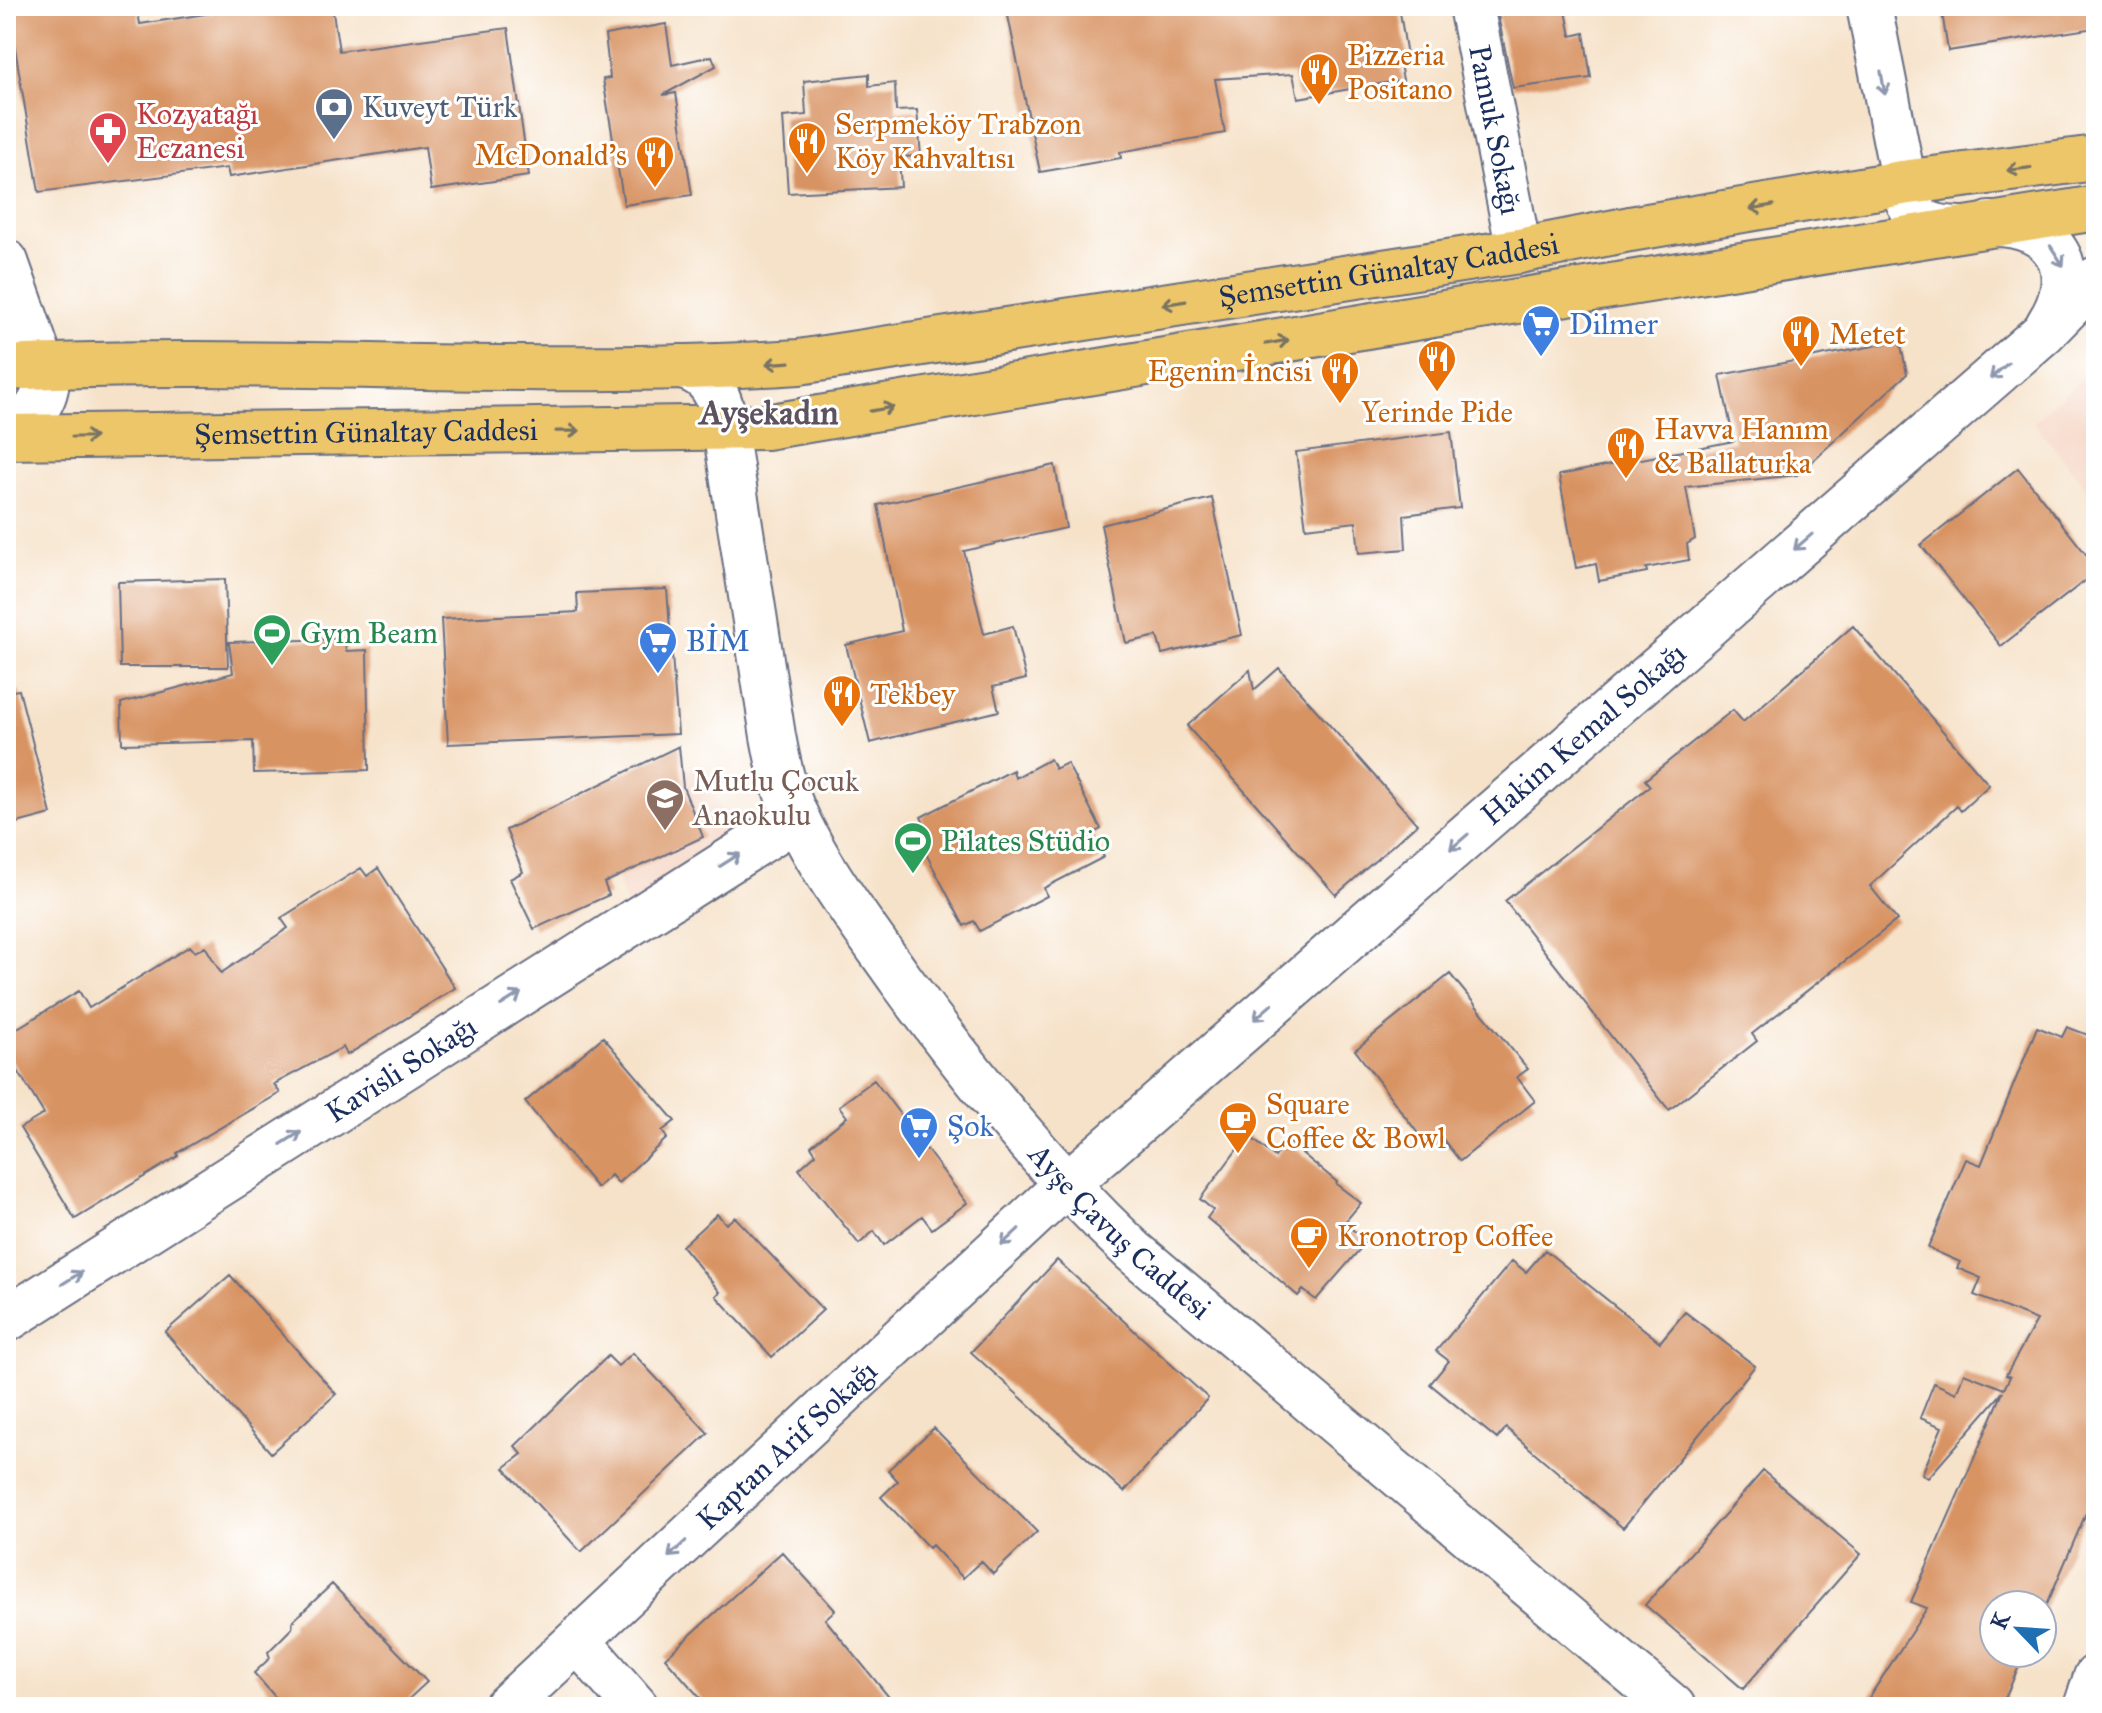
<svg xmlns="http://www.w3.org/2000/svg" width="2102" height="1713" viewBox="0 0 2102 1713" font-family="'IM FELL Great Primer',serif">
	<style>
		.built { fill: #f5d3c1 }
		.building { fill: #d89362 }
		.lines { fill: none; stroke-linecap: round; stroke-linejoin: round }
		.minor-casing { stroke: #686e83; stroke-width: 48 }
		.major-casing { stroke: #686e83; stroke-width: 48 }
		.minor { stroke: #fff; stroke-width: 44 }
		.major { stroke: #ecc669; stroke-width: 44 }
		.oneway { stroke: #8d97ae }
		.oneway2 { stroke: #797363 }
		.labels { text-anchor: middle; stroke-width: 6; stroke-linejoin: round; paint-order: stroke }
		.food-label { font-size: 30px; fill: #c56008; stroke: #fff; text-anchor: start }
		.service-label { font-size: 30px; fill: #4e5e75; stroke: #fff; text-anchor: start }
		.health-label { font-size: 30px; fill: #be3a42; stroke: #fff; text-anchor: start }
		.street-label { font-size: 30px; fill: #1b2f5e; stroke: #fff }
		.shop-label { font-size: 30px; fill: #366cbe; stroke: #fff; text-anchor: start }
		.leisure-label { font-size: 30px; fill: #27864d; stroke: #fff; text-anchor: start }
		.education-label { font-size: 30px; fill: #785e54; stroke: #fff; text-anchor: start }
		.quarter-label { font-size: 34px; font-weight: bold; fill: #5d525f; stroke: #fff }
	</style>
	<rect width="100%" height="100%" fill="#fff"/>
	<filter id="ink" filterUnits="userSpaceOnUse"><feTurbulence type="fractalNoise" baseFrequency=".0125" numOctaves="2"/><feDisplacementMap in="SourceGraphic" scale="16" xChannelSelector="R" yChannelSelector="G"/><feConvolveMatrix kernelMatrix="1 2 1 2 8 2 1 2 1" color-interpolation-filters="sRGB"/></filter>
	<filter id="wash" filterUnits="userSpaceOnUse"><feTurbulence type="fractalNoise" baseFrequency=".006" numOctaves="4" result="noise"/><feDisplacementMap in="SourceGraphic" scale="32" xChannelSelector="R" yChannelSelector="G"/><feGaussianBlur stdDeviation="1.8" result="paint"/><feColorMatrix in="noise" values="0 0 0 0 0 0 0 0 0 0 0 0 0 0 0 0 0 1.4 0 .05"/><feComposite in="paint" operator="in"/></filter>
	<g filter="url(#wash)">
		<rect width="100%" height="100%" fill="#f6e2c9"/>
		<path class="built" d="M2096,365V499L2033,422Z
			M700,766L744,856L634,923L589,807Z"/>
		<g id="blocks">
			<path class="building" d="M8,6H137L140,24L257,6H332L339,51L508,28L529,176L431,190L425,147L229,177L227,168L39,192Z
				M1006,6H1399L1408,62L1400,64L1403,80L1298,98L1293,74L1215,79L1225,133L1120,152L1121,158L1040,172Z
				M1496,6H1565L1571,36L1584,33L1591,78L1513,88Z
				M1941,6H2094L2095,28L1948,51Z
				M666,24L672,65L712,56L716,66L663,95L676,93L692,195L624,205L603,79L610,78L605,35Z
				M869,74V86L895,83L896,111L917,110L921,156L899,157L901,187L788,193L783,117L806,115L804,81Z
				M1900,341L1907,374L1797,475L1686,487L1695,539L1687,544L1689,560L1646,568L1647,572L1599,581L1596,564L1576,568L1559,475L1734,441L1720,375Z
				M1451,432L1460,508L1404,515L1406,549L1359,553L1356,522L1306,528L1296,452Z
				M1055,465L1066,528L964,551L984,634L1013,626L1026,679L993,687L999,711L870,743L846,645L902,631L878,505Z
				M2018,468L2096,567V572L2001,646L1921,545Z
				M1212,498L1242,635L1162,654L1157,636L1126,643L1101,525Z
				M225,579L228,667H120L118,582Z
				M667,589L678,734L448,744L441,619L578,612L577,593Z
				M1853,626L1989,785L1961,811L1957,806L1870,886L1897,920L1752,1034L1757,1041L1669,1110L1505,901L1650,786L1645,780L1733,710L1743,722Z
				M345,639L346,651L367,650L369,770L254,773L253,741L122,744L121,703L233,673L229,642Z
				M1279,668L1417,824L1336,895L1187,726L1250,670L1254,690Z
				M19,690L51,814L6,826V692Z
				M679,746L683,787L703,837L604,883L609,895L534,929L510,879L523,872L506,830Z
				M1050,759L1055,769L1067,763L1101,829L1092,834L1104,857L1044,888L1047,896L980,931L974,921L964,926L915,833L926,828L921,817L1013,770L1015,778Z
				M361,868L367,876L378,868L455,988L347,1055L343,1047L274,1084L280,1093L177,1153L178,1156L75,1219L20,1128L44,1114L6,1051V1035L79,991L89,1008L190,946L195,952L205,946L221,973L288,928L281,918Z
				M1450,974L1528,1069L1517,1077L1535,1101L1460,1161L1442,1138L1429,1148L1355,1050Z
				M2037,1027L2062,1037L2067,1027L2096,1038V1490L2042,1616V1605H1994V1653H2025L2001,1707H1863L1927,1608L1911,1602L2003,1392L1928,1478L1922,1474L1942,1427L1920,1418L1934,1383L1956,1393L1964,1373L2004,1389L2010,1377L2006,1375L2037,1320L1974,1295L1981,1278L1957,1268L1960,1262L1928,1248L1966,1159L1981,1165Z
				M603,1037L675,1121L662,1131L667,1138L618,1183L611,1175L597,1188L525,1102Z
				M874,1080L967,1203L932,1229L922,1216L884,1245L874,1231L859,1244L799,1169L816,1154L811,1146L847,1117L839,1106Z
				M1248,1135L1275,1157L1287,1141L1337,1182L1336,1184L1361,1203L1344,1223L1367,1241L1316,1300L1303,1290L1298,1296L1207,1218L1213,1210L1200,1199Z
				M717,1214L726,1224L735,1217L823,1310L772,1357L716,1296L720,1292L682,1246Z
				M1545,1250L1660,1342L1685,1312L1755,1366L1623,1528L1506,1428L1497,1439L1430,1384L1449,1361L1436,1351L1512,1261L1526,1272Z
				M1057,1260L1208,1398L1124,1492L971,1352Z
				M230,1275L336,1394L271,1453L165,1332Z
				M633,1353L708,1433L581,1552L504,1468L522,1454L515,1446L608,1356L618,1366Z
				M934,1428L1037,1532L993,1574L981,1561L963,1578L932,1545L929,1548L881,1497L898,1481L888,1470Z
				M1763,1471L1861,1554L1743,1689L1645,1605Z
				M782,1552L835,1610L825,1619L897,1707H708L665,1658Z
				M332,1584L427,1682L400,1707H284L254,1673L270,1658L268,1652L292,1628V1622Z"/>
		</g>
	</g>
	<g filter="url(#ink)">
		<use href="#blocks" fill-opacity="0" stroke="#686e83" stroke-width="2"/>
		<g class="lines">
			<g class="minor-casing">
				<g id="minor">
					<path id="s1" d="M1471,6L1519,251"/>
					<path d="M1869,6L1907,199C1918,225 1934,228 1960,229"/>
					<path d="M1990,224C2055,222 2084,270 2048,325"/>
					<path d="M6,262L47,379C46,404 27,423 6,433"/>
					<path id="s2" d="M681,367C704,371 716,388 722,410L773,736C777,758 781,779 789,800C813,861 863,926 901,980C971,1076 1046,1169 1133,1251L1673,1707"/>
					<path id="s3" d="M6,1320L797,818"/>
					<path d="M578,1641L636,1707"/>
					<path id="s4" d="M506,1707L1067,1184L2043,333L2096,279"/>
					<path d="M2086,1707L2096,1677"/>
				</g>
			</g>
			<g class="major-casing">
				<g id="major">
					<path id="s5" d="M6,368C269,355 536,379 799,362L1519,251L1630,229L1902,183L2096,158"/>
					<path id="s6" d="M6,437L766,427L1474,308L2096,208"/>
				</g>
			</g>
			<use href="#minor" class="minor"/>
			<use href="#major" class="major"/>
		</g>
		<defs><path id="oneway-shaft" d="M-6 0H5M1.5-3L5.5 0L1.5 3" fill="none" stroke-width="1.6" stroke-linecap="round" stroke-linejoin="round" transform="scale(2)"/></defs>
		<g class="oneway">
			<use href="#oneway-shaft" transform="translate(1883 83) rotate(80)"/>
			<use href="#oneway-shaft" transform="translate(2057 256) rotate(57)"/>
			<use href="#oneway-shaft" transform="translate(1999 371) rotate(139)"/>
			<use href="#oneway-shaft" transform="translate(1803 542) rotate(139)"/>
			<use href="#oneway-shaft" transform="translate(1459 842) rotate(139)"/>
			<use href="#oneway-shaft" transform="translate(730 860) rotate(-32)"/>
			<use href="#oneway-shaft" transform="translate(511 999) rotate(-32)"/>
			<use href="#oneway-shaft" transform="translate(1263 1012) rotate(139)"/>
			<use href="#oneway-shaft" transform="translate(291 1138) rotate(-32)"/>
			<use href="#oneway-shaft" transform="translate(1010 1237) rotate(137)"/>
			<use href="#oneway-shaft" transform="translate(72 1278) rotate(-32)"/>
			<use href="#oneway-shaft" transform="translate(677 1549) rotate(137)"/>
		</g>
		<g class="oneway2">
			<use href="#oneway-shaft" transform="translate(2019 169) rotate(173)"/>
			<use href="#oneway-shaft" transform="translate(1762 207) rotate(170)"/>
			<use href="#oneway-shaft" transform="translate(1174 303) rotate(171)"/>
			<use href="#oneway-shaft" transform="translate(1277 342) rotate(-10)"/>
			<use href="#oneway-shaft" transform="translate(778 363) rotate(176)"/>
			<use href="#oneway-shaft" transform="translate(882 409) rotate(-10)"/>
			<use href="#oneway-shaft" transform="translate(568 431) rotate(-1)"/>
			<use href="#oneway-shaft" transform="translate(84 437)"/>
		</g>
	</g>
	<defs>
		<g id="restaurant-pin" transform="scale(2)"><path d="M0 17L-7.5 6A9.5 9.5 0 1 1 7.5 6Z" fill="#e8710a" stroke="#fff"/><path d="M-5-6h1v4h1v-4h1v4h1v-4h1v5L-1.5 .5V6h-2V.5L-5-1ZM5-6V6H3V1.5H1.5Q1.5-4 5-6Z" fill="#fff"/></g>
		<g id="bank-pin" transform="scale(2)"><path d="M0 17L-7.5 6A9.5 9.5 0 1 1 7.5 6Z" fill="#5c6f8a" stroke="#fff"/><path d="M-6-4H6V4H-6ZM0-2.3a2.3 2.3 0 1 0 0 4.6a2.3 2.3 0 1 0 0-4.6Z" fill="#fff"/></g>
		<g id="pharmacy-pin" transform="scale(2)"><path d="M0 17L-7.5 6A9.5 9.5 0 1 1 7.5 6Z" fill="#e0444e" stroke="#fff"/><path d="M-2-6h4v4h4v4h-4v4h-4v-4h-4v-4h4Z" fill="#fff"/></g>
		<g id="supermarket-pin" transform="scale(2)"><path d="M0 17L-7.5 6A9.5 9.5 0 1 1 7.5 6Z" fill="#3f7fe0" stroke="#fff"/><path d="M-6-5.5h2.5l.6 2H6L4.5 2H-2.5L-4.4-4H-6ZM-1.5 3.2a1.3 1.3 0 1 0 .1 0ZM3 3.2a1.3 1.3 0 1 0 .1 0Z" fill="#fff"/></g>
		<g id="stadium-pin" transform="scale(2)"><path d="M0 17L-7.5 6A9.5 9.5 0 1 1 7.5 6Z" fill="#2e9e5b" stroke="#fff"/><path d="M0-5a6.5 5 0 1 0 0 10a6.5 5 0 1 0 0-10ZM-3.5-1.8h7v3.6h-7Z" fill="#fff"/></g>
		<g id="school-pin" transform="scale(2)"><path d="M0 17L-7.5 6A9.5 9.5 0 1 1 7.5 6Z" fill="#8d6e63" stroke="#fff"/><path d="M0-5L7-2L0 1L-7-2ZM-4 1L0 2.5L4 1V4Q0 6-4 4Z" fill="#fff"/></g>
		<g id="cafe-pin" transform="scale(2)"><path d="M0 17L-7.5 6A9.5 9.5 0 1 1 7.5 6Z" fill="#e8710a" stroke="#fff"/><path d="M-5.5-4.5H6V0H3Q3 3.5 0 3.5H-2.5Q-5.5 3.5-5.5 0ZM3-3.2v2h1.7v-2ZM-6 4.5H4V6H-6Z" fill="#fff"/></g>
	</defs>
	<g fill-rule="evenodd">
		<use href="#restaurant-pin" x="1319" y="72"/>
		<use href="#bank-pin" x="334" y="107"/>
		<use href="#pharmacy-pin" x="108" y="131"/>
		<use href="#restaurant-pin" x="807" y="141"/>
		<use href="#restaurant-pin" x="655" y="155"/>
		<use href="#supermarket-pin" x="1541" y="324"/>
		<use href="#restaurant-pin" x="1801" y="334"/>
		<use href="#restaurant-pin" x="1437" y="359"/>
		<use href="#restaurant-pin" x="1340" y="371"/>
		<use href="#restaurant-pin" x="1626" y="446"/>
		<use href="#stadium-pin" x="272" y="633"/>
		<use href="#supermarket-pin" x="658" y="641"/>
		<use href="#restaurant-pin" x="842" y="694"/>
		<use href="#school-pin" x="665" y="798"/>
		<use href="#stadium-pin" x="913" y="841"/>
		<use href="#cafe-pin" x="1238" y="1121"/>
		<use href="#supermarket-pin" x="919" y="1126"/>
		<use href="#cafe-pin" x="1309" y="1236"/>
	</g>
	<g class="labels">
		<g class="food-label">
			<text x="1347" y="65">Pizzeria<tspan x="1347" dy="34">Positano</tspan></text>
			<text x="835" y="134">Serpmeköy Trabzon<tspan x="835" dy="34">Köy Kahvaltısı</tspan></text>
			<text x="627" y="165" text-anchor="end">McDonald's</text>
			<text x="1829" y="344">Metet</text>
			<text x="1312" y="381" text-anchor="end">Egenin İncisi</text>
			<text x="1437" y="422" text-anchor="middle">Yerinde Pide</text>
			<text x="1654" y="439">Havva Hanım<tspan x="1654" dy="34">&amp; Ballaturka</tspan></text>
			<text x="870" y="704">Tekbey</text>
			<text x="1266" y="1114">Square<tspan x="1266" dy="34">Coffee &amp; Bowl</tspan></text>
			<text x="1337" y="1246">Kronotrop Coffee</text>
		</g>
		<g class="service-label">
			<text x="362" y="117">Kuveyt Türk</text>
		</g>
		<g class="health-label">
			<text x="136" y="124">Kozyatağı<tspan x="136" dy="34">Eczanesi</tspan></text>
		</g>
		<g class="street-label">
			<text dy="10" stroke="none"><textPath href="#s1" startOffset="126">Pamuk Sokağı</textPath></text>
			<text dy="10" stroke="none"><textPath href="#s5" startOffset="1390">Şemsettin Günaltay Caddesi</textPath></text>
			<text dy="10" stroke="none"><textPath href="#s6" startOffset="360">Şemsettin Günaltay Caddesi</textPath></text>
			<text dy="10" stroke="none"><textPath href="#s4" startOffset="1452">Hakim Kemal Sokağı</textPath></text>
			<text dy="10" stroke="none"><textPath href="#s3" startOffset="468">Kavisli Sokağı</textPath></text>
			<text dy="10" stroke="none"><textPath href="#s2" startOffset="1006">Ayşe Çavuş Caddesi</textPath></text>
			<text dy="10" stroke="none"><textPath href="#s4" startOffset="384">Kaptan Arif Sokağı</textPath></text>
		</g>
		<g class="shop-label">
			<text x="1569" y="334">Dilmer</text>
			<text x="686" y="651">BİM</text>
			<text x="947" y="1136">Şok</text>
		</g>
		<g class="leisure-label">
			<text x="300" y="643">Gym Beam</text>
			<text x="941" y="851">Pilates Stüdio</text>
		</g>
		<g class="education-label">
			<text x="693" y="791">Mutlu Çocuk<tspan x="693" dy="34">Anaokulu</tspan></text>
		</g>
		<g class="quarter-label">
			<text x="769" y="424">Ayşekadın</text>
		</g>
	</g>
	<rect width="2102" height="1713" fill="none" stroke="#fff" stroke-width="32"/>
	<g transform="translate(2018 1629) rotate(295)"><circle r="38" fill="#ffffff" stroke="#a4acbf" stroke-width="2"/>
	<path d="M0-6L14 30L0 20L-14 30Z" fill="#1f6fb2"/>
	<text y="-12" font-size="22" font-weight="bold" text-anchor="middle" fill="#1b2f5e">K</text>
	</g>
</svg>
